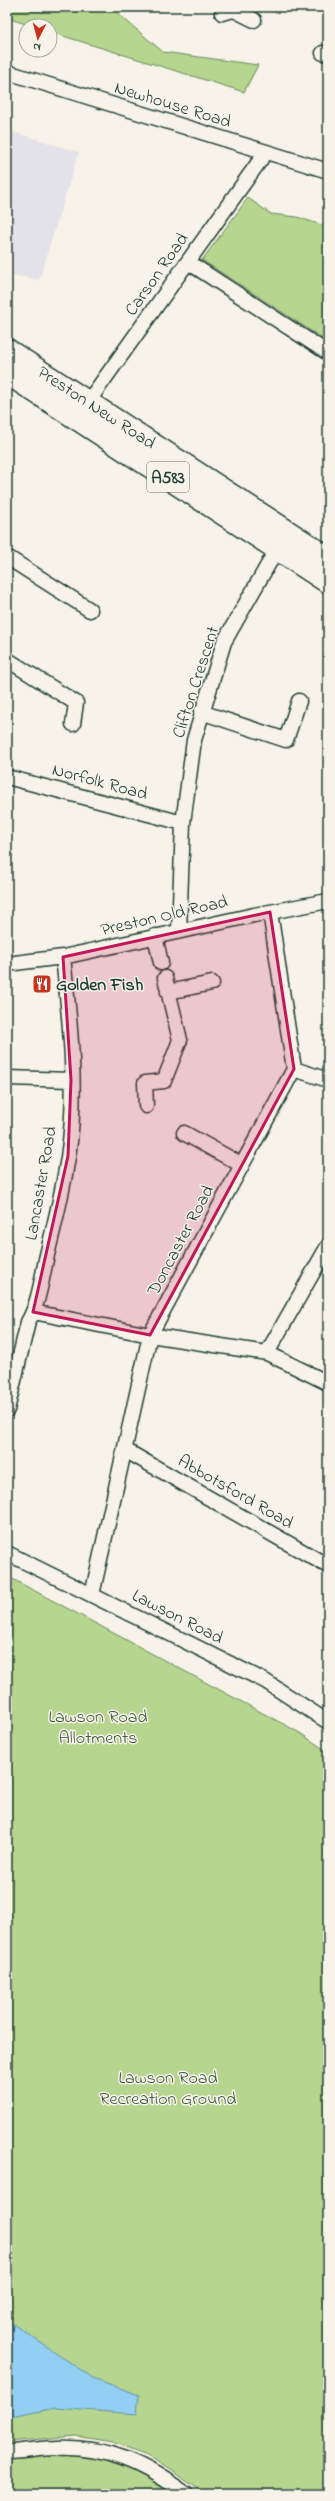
<svg xmlns="http://www.w3.org/2000/svg" width="335" height="2501" viewBox="0 0 335 2501" font-family="'Indie Flower',sans-serif">
	<style>
		.built { fill: #e4e2e9 }
		.green { fill: #b6d58e; stroke: #6a8961 }
		.water { fill: #93cef3; stroke: #6594a7 }
		.lines { fill: none; stroke-linecap: round; stroke-linejoin: round }
		.street-casing { stroke: #1f3d34; stroke-width: 17 }
		.highway-casing { stroke: #1f3d34; stroke-width: 25 }
		.street { stroke: #f7f3e8; stroke-width: 14 }
		.highway { stroke: #f7f3e8; stroke-width: 22 }
		.marked { fill: #c2185b; fill-opacity: 0.2; stroke: #c2185b; stroke-width: 3; stroke-linejoin: round }
		.labels { text-anchor: middle; stroke-width: 3; stroke-linejoin: round; paint-order: stroke }
		.shield { fill: #f7f3e8; stroke: #60746a; stroke-width: 1 }
		.shield-label { font-size: 17px; font-weight: bold; fill: #1f3d34 }
		.street-label { font-size: 18px; fill: #1f3d34; stroke: #f7f3e8 }
		.poi-label { font-size: 18px; font-weight: bold; fill: #1f3d34; stroke: #f7f3e8; text-anchor: start }
		.park-label { font-size: 18px; fill: #3d5b46; stroke: #f7f3e8 }
	</style>
	<rect width="100%" height="100%" fill="#f7f3e8"/>
	<filter id="ink" filterUnits="userSpaceOnUse"><feTurbulence type="fractalNoise" baseFrequency=".025" numOctaves="2"/><feDisplacementMap in="SourceGraphic" scale="8" xChannelSelector="R" yChannelSelector="G"/><feConvolveMatrix kernelMatrix="1 2 1 2 8 2 1 2 1" color-interpolation-filters="sRGB"/></filter>
	<g filter="url(#ink)">
		<path class="built" d="M7,130L79,152L39,280L7,274Z"/>
		<path class="green" d="M7,7H110L163,52L258,65L244,92L50,32V26H32L7,18Z
			M248,198L271,214L297,217L328,227V342L202,260Z
			M7,1576L300,1733L328,1752V2494H206L147,2455L112,2442L75,2436L7,2442Z
			M102,2451L186,2494H7V2452Z"/>
		<path class="water" d="M7,2320L93,2378L139,2395L137,2414L55,2408L11,2417L7,2416Z"/>
		<g class="lines">
			<g class="street-casing">
				<path id="street" d="M235,7L234,10L254,20
					M222,13L234,10
					M323,53L328,54
					M7,72L328,171
					M188,262L328,353
					M83,409L266,152
					M7,557L90,610
					M7,662H11L76,703L73,724
					M201,712L286,740L299,701
					M7,777L183,823
					M179,931L183,823L194,740L224,642L281,542
					M155,936L161,963
					M7,964L63,957L254,915L328,901
					M168,992L212,983
					M294,1069L328,1080
					M7,1078L71,1080
					M146,1106L145,1083L164,1081L180,1040L165,978
					M184,1133L242,1165
					M33,1312L150,1335L267,1353L328,1383
					M267,1353L328,1246
					M7,1410L28,1322C39,1303 42,1277 47,1255C55,1223 63,1190 68,1157C78,1092 70,1022 63,957
					M125,1450L328,1566
					M7,1553L265,1681L328,1722
					M92,1595L150,1335L294,1069L270,912
					M7,2452C23,2452 40,2448 56,2448C108,2446 145,2464 186,2494"/>
			</g>
			<g class="highway-casing">
				<path id="highway" d="M7,350L328,558
					M7,373L328,582"/>
			</g>
			<use href="#street" class="street"/>
			<use href="#highway" class="highway"/>
		</g>
	</g>
	<path class="marked" d="M270,912L294,1069L150,1335L33,1312L68,1156L71,1080L63,957Z"/>
	<defs>
		<g id="restaurant-square" transform="scale(1)"><rect x="-9" y="-9" width="18" height="18" rx="4" fill="#c8321e" stroke="#f7f3e8"/><path d="M-5-6h1v4h1v-4h1v4h1v-4h1v5L-1.5 .5V6h-2V.5L-5-1ZM5-6V6H3V1.5H1.5Q1.5-4 5-6Z" fill="#fff"/></g>
	</defs>
	<g fill-rule="evenodd">
		<use href="#restaurant-square" x="42" y="984"/>
	</g>
	<g class="labels">
		<rect class="shield" x="147" y="462" width="42" height="30" rx="3"/>
		<g class="shield-label">
			<text x="168" y="483">A583</text>
		</g>
		<g class="street-label">
			<text transform="translate(173 104) rotate(17)" y="6">Newhouse Road</text>
			<text transform="translate(156 274) rotate(-55)" y="6">Carson Road</text>
			<text transform="translate(97 407) rotate(33)" y="6">Preston New Road</text>
			<text transform="translate(195 682) rotate(-72)" y="6">Clifton Crescent</text>
			<text transform="translate(100 781) rotate(15)" y="6">Norfolk Road</text>
			<text transform="translate(164 915) rotate(-13)" y="6">Preston Old Road</text>
			<text transform="translate(40 1183) rotate(-80)" y="6">Lancaster Road</text>
			<text transform="translate(180 1240) rotate(-62)" y="6">Doncaster Road</text>
			<text transform="translate(236 1491) rotate(30)" y="6">Abbotsford Road</text>
			<text transform="translate(178 1616) rotate(27)" y="6">Lawson Road</text>
		</g>
		<g class="poi-label">
			<text x="56" y="990">Golden Fish</text>
		</g>
		<g class="park-label">
			<text x="98" y="1722">Lawson Road<tspan x="98" dy="21">Allotments</tspan></text>
			<text x="168" y="2083">Lawson Road<tspan x="168" dy="21">Recreation Ground</tspan></text>
		</g>
	</g>
	<rect width="335" height="2501" fill="none" stroke="#f7f3e8" stroke-width="24"/>
	<rect x="12" y="12" width="311" height="2477" fill="none" stroke="#1f3d34" stroke-width="1.5" filter="url(#ink)"/>
	<g transform="translate(38 38) rotate(186)"><circle r="19" fill="#f7f3e8" stroke="#a1aaa0"/>
	<path d="M0-3L7 15L0 10L-7 15Z" fill="#c8321e"/>
	<text y="-6" font-size="11" font-weight="bold" text-anchor="middle" fill="#1f3d34">N</text>
	</g>
</svg>
